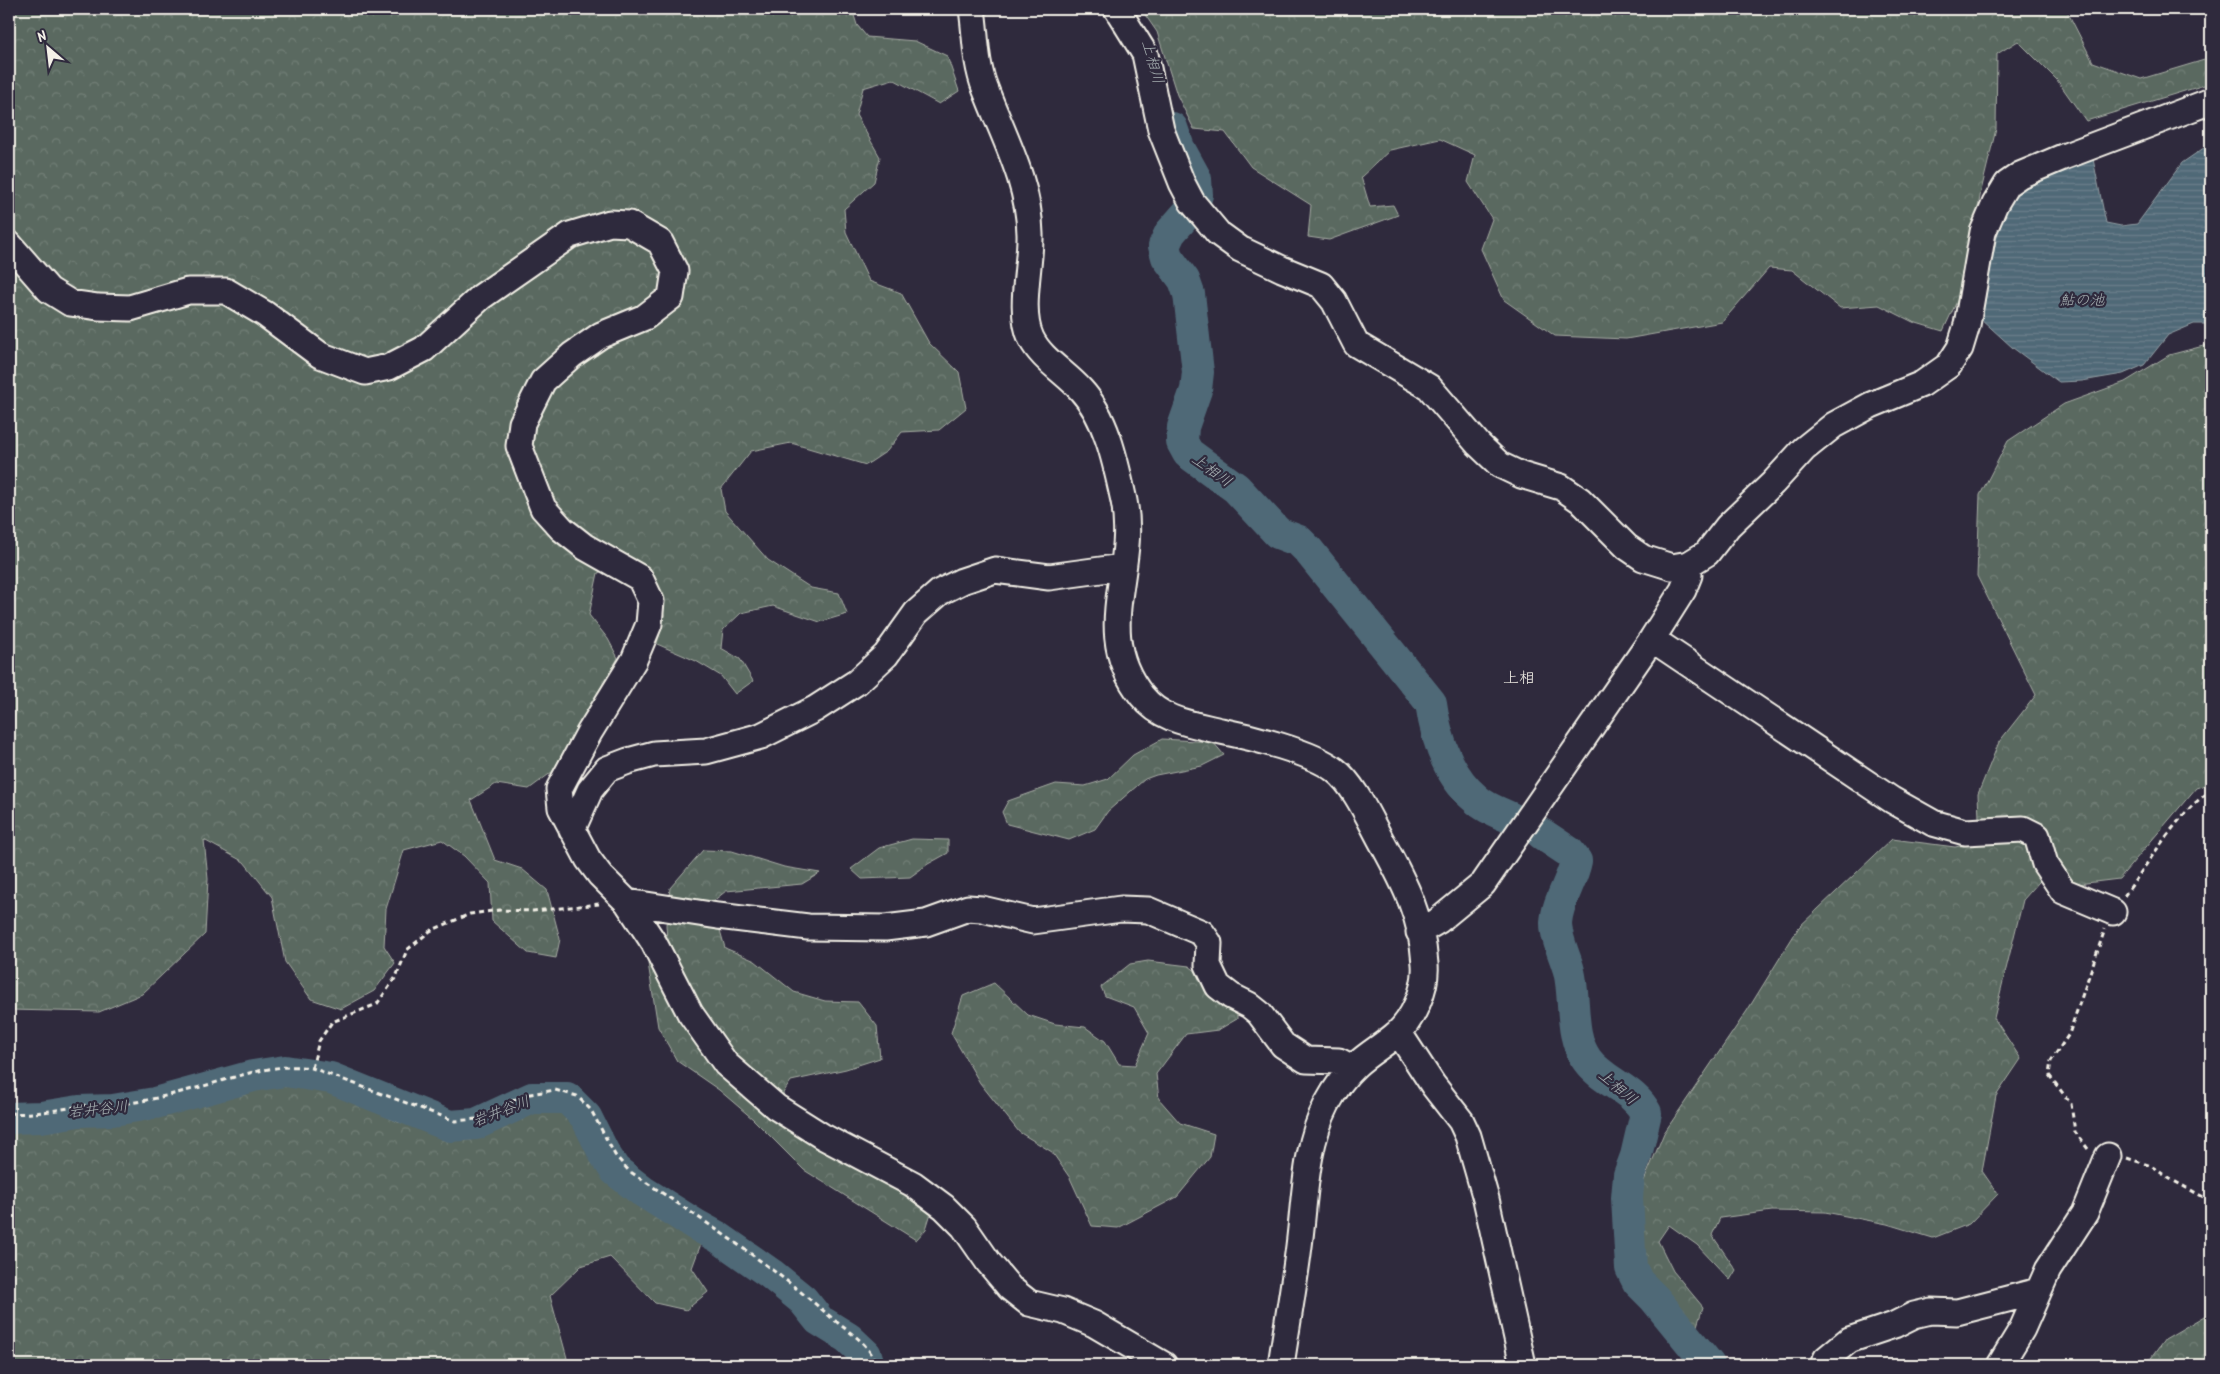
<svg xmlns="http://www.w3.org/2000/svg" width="2220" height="1374" viewBox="0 0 2220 1374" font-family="Kalam,'Klee One',sans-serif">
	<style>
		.forest { fill: url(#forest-crowns); stroke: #a7ada4 }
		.water { fill: url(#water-rules); stroke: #929fa4 }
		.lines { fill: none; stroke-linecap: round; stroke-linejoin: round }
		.river { stroke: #506977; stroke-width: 32 }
		.minor-casing { stroke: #f4f1e8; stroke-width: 29 }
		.path { stroke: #f4f1e8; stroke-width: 3; stroke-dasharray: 5 4; stroke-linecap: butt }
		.minor { stroke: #2f2a3d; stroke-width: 25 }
		.labels { text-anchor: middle; stroke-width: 4.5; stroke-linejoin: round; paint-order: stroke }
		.water-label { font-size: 15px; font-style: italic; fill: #aab4b5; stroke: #2f2a3d }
		.quarter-label { font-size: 16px; fill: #f4f1e8; stroke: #2f2a3d }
	</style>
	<defs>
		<pattern id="forest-crowns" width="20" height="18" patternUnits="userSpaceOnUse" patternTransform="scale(1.25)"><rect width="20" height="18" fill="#5a6960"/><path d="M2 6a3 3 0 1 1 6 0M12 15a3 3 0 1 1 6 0" fill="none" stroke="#727f77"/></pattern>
		<pattern id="water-rules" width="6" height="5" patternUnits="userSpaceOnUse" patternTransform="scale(1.25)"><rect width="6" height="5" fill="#506977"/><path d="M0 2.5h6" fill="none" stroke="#6a7f8a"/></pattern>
	</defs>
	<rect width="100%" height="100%" fill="#2f2a3d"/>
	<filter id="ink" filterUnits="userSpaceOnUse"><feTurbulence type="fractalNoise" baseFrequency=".02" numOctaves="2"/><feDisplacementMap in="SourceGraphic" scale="10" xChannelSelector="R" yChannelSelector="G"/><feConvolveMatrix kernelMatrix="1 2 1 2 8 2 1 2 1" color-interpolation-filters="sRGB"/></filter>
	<g filter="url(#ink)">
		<path class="forest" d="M9,9H852L857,25L867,37L915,41L947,56L959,91L939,104L893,79L863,88L856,115L880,157L874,182L844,209L846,232L869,281L901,293L929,343L959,372L966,408L939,430L902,432L887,451L866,465L791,443L751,451L721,489L725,511L768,560L811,588L839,593L847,614L820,622L773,606L741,613L723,630L721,648L740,659L753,681L735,694L721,676L696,661L657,644L664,615L655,584L623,562L598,573L589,615L608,639L618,658L552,772L529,789L496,784L471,800L495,860L522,869L547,890L560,939L556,958L528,953L492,921L490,883L464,856L442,840L404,850L386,909L384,946L395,963L374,991L341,1009L311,999L285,962L272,897L244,862L204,840L208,879L205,934L142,994L99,1012L9,1010Z
			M1141,9H2066L2093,62L2141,79L2211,58V83L2086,121L2057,80L2018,41L1997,54L1996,129L1981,191L1964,286L1943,331L1913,322L1879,305L1840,308L1792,270L1769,268L1722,322L1626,339L1555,336L1504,300L1481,249L1492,219L1468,182L1475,155L1440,139L1390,150L1361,177L1370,207L1393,205L1398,215L1329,240L1308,237L1311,205L1251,167L1225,132L1194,129L1177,95L1157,32Z
			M2211,344V783L2196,788L2119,879L2078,884L2054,865L2023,900L1994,1018L2021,1059L1996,1096L1982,1171L1998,1194L1969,1224L1933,1238L1887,1224L1825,1212L1772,1211L1720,1218L1712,1235L1736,1270L1730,1280L1697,1245L1669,1225L1658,1241L1673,1271L1703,1307L1694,1335L1641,1269L1636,1231L1644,1181L1664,1133L1747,1011L1799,927L1892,839L1955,847L1980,842L1978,794L1999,742L2036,695L1977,576L1980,495L2008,441L2064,404L2125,382L2169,355Z
			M1162,739L1213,742L1224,755L1202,766L1156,775L1145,779L1108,811L1095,829L1069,840L1007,824L1002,812L1008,801L1056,784L1085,786L1108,779L1133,755Z
			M912,839L948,840V853L928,864L910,877L862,879L851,869L879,848Z
			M703,850L732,851L784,867L820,873L802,884L726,891L712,902L725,948L755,961L794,992L825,1001L858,1002L877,1026L880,1058L846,1069L791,1081L783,1093L790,1122L920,1197L931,1213L926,1229L916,1240L804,1170L753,1119L719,1090L677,1061L658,1027L648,963L667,939L666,925L670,888Z
			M1148,961L1189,966L1204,977L1237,1008V1019L1218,1030L1186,1034L1156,1074L1159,1099L1180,1123L1214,1134L1210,1157L1177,1197L1118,1228L1092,1226L1070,1178L1052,1152L1019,1132L980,1083L951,1033L963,996L994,983L1028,1015L1055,1024L1085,1027L1105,1041L1119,1064L1135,1065L1149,1033L1134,1007L1105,996L1101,987L1130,964Z
			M279,1082L322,1086L398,1122L471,1137L521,1111L564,1108L585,1127L611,1177L702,1241L692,1268L708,1292L686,1310L655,1303L610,1257L581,1266L550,1296L567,1358L556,1365H9V1125L50,1126L133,1118L230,1091Z
			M2211,1312V1365H2146L2165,1339Z"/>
		<path class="water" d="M2211,143V324H2194L2168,335L2144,365L2123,374L2082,381L2059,382L2013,348L1980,318L2001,217L2019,191L2054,173L2093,159L2106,223L2121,226L2137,224L2182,163Z"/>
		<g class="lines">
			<path class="river" d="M1172,128L1179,148L1196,179L1197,195L1191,209L1170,233L1164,246L1167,257L1184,280L1189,294L1198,372L1196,390L1183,427L1182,442L1188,453L1236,488L1278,533L1299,541L1308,550L1431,703C1436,738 1448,776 1476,799C1486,809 1504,814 1517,821
				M1542,834L1569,852L1576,861C1572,882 1557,901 1556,923C1556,939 1565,956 1569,971C1576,999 1569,1036 1587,1060C1603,1082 1634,1089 1646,1113L1636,1156L1629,1175L1627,1198L1631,1268L1638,1282L1655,1299L1709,1365
				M9,1118L41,1117L79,1111L113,1110L155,1103L253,1076L285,1071L331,1078L450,1126L476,1124L532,1098H567L586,1117L604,1153L615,1170L642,1191L696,1225L718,1237L771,1274L803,1300L819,1320L848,1338L866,1355L869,1365"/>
			<g class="minor-casing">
				<path id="minor" d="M972,9C976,36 975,62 985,88C1003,136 1029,181 1030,234C1031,264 1018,310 1031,338C1041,359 1065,372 1081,390C1107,418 1116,464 1124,501C1138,571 1090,631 1142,696C1162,721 1192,724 1221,731C1251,737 1312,752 1335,770C1355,785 1370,821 1383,844C1405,884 1422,917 1425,964C1427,988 1413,1021 1394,1036C1382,1046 1368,1054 1356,1065C1345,1075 1334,1091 1327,1104C1305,1146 1305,1199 1299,1246C1294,1286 1287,1325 1281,1365
					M1117,9L1145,54L1161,130L1182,183L1192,202L1218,233L1240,249L1282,269L1321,285L1334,301L1356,344L1429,387L1478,444L1500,465L1521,475L1561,487L1580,500L1627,547L1643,558L1672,567L1689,564L1707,553L1728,526L1773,483L1804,449L1834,425L1871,405L1922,384L1949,365L1960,348L1967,325L1983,232L1995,204L2007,184L2020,175L2063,157L2211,101
					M9,244L49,290L70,303L98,307L130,308L188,291H226L265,314L320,355L365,372L389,367L424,349L481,297L570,235L610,223L629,224L660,242L675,271L671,297L645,317L601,335L572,355L543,381L522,423L519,446L543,508L562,529L585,547L640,578L651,601L649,624L634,660L589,733L559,789L561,808L588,859L600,875L627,902L654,943L690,1013L726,1064L776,1107L822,1136L913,1184L944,1207L964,1227L989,1263L1010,1288L1029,1303L1063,1311L1094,1324L1164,1365
					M1652,639L1892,800L1933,823L1965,832L2023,829L2037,836L2045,864L2063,891L2113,912
					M572,830L590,790L607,769L628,761L654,754L706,751L761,736L815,709L857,682L886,655L916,613L940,592L962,581L995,570L1049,577L1123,567
					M627,902L718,916L808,927L885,928L926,923L968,908L982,909L1033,921L1121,909L1148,910L1202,933L1209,943L1208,965L1218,986L1231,996L1249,1005L1259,1013L1283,1045L1306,1060L1339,1061L1352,1068
					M1419,932L1438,921L1483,884L1652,639L1683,590L1689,575V564
					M1399,1033L1433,1085L1461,1121L1468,1136L1486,1199L1523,1365
					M1823,1365L1826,1359L1849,1340L1894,1325L1914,1315L1931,1311L1957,1312L2038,1291
					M2000,1365L2022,1329L2048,1270L2085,1213L2108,1156"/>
			</g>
			<path class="path" d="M2124,896C2143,871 2185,802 2211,792
				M312,1068L319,1041L332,1022L377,1004L396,977L407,950L430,931L470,914L500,910L533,911L599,904
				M9,1113C34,1115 56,1110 80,1106C90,1104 101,1106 111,1105C139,1103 166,1096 193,1089C231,1079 272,1062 312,1068L455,1121L477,1119L524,1095L555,1090L577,1096L591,1110L615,1155L629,1171C700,1218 769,1263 833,1319C852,1335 867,1341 877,1365
				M2088,1149L2075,1132L2071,1104L2049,1075L2051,1061L2069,1034L2105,929
				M2127,1158L2151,1166L2170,1179L2211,1201"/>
			<use href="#minor" class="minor"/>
		</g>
	</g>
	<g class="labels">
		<g class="water-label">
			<text transform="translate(1153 62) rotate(74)" y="5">上相川</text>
			<text x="2082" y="305">鮎の池</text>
			<text transform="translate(1212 470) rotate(36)" y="5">上相川</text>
			<text transform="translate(1618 1087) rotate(40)" y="5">上相川</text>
			<text transform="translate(98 1109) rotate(-6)" y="5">岩井谷川</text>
			<text transform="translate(501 1111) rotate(-21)" y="5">岩井谷川</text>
		</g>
		<g class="quarter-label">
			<text x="1519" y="683">上相</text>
		</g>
	</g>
	<rect width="2220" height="1374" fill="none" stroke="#2f2a3d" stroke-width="30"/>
	<rect x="15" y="15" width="2190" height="1344" fill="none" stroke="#f4f1e8" stroke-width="2" filter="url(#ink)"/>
	<g transform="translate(48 48) rotate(332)" stroke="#2f2a3d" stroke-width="4" paint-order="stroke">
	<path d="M0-4L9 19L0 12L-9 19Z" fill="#f4f1e8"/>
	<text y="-8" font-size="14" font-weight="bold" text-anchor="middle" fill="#f4f1e8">N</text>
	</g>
</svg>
